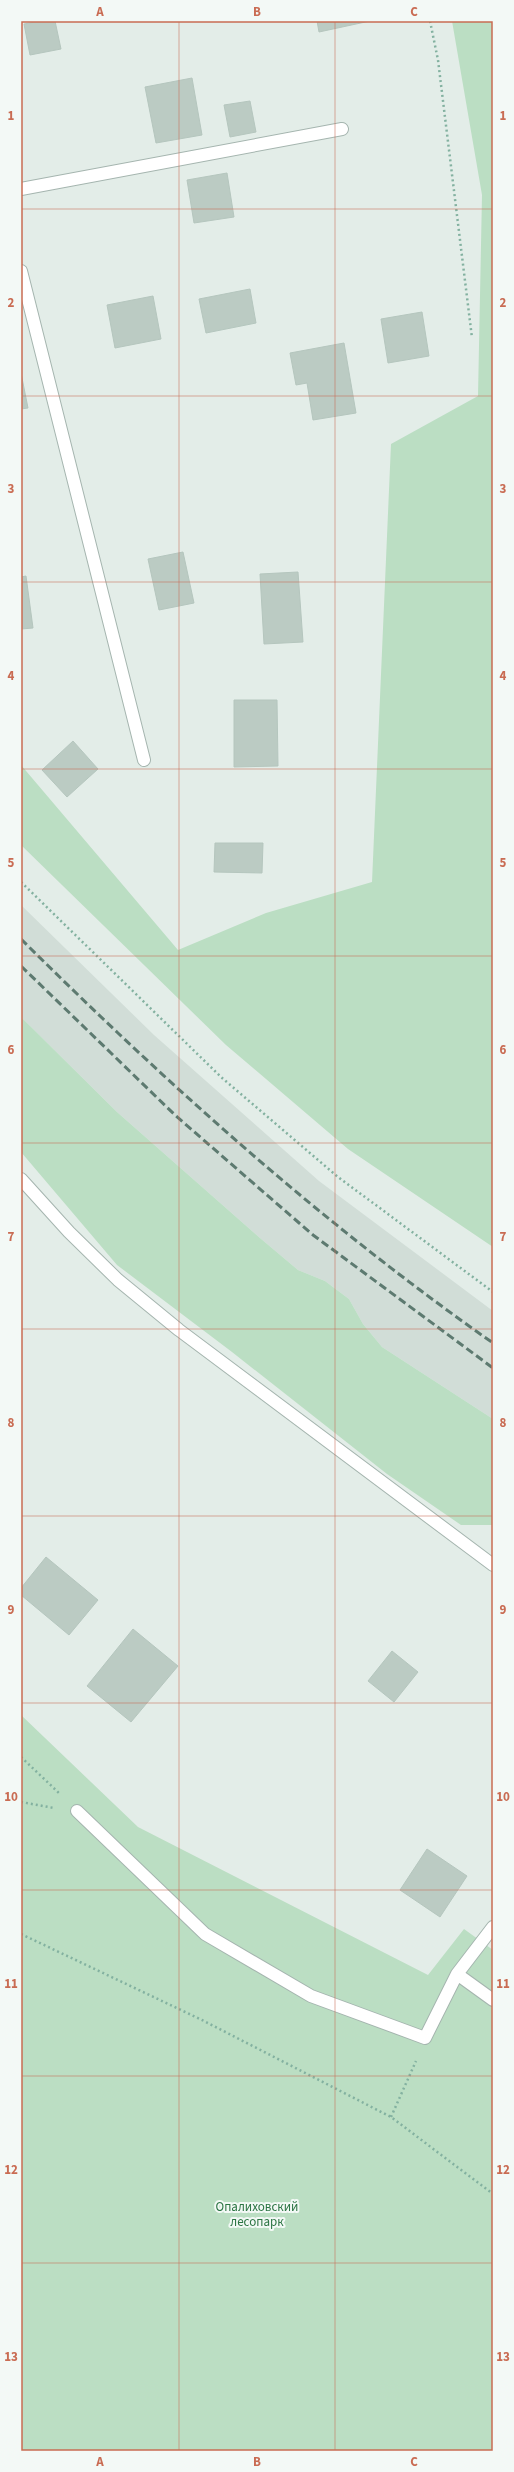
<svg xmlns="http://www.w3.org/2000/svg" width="514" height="2472" viewBox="0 0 514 2472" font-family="'Source Sans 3',sans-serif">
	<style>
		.built { fill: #d1ddd7 }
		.green { fill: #bbdec3 }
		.building { fill: #bbcbc3; stroke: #b5c6be }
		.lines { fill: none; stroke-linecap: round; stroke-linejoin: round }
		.minor-casing { stroke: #a5b5af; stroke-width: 14 }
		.path { stroke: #83b1a0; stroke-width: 2.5; stroke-dasharray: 2 3; stroke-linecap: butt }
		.minor { stroke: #fff; stroke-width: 12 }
		.rail { stroke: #5d7a70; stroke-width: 3; stroke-dasharray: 8 4; stroke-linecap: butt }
		.grid { fill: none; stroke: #c96c53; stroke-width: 1; stroke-opacity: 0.55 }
		.labels { text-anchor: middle; stroke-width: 4; stroke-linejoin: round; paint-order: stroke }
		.park-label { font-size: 13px; fill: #2c7544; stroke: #f3f9f6 }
		.neatline { fill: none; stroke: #c96c53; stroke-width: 1.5 }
		.grid-label { font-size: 13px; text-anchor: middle; font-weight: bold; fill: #c96c53 }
	</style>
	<rect width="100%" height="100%" fill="#e3ede8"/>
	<path class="built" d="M21,905L154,1035L319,1181L493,1311V1419L382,1347L363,1324L349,1299L325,1281L298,1270L260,1238L117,1112L21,1017Z"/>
	<path class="green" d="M452,21H493V1247L348,1149L226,1045L21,845V765L178,950L266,913L372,882L391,444L478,396L482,195Z
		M21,1017L117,1112L260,1238L298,1270L325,1281L349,1299L363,1324L382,1347L493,1419V1525H461L387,1474L232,1352L117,1265L21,1152Z
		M21,1715L138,1827L428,1975L464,1929L493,1950V2451H21Z"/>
	<path class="building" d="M40,21H55L61,49L30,55L24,24Z
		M317,21H370L319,32Z
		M192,78L202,135L156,143L145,87Z
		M250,101L256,132L230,137L224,105Z
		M227,173L234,217L194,223L187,180Z
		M250,289L256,323L206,333L199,299Z
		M153,296L161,339L115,348L107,305Z
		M422,312L429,356L388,363L381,319Z
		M344,343L356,413L313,420L307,383L296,385L290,353Z
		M21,373L28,408L21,409Z
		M183,552L194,603L159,610L148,559Z
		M298,572L303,642L264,644L260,574Z
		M26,576L33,628L21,629V577Z
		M234,700H277L278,766L234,767Z
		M73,741L98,769L67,797L42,770Z
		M215,843H263L262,873L214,872Z
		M46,1557L98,1600L69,1635L21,1595V1588Z
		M133,1629L178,1666L131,1722L87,1686Z
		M392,1651L418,1672L394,1702L368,1681Z
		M427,1849L467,1876L440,1917L400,1890Z"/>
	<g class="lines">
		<g class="minor-casing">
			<path id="minor" d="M21,189L342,129
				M21,271L144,760
				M21,1179L69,1232L118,1280L179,1330L493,1565
				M77,1811L205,1934L311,1996L425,2038L457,1974L493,1927
				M457,1974L493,2000"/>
		</g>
		<path class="path" d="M430,21L438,60L472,338
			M21,882L221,1077L338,1177L493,1292
			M21,1757L60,1794
			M21,1802L54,1808
			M21,1934L202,2020L391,2117L493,2194
			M391,2117L416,2061"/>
		<use href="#minor" class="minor"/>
		<path class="rail" d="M21,939C168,1085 323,1224 493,1343
			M21,966L176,1116L313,1235L493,1368"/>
	</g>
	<path class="grid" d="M179,21V2451M335,21V2451M21,209H493M21,396H493M21,582H493M21,769H493M21,956H493M21,1143H493M21,1329H493M21,1516H493M21,1703H493M21,1890H493M21,2076H493M21,2263H493"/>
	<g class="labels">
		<g class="park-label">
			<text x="257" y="2211">Опалиховский<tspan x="257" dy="15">лесопарк</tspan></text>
		</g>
	</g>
	<rect width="514" height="2472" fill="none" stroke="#f3f9f6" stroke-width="44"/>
	<rect x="22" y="22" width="470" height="2428" class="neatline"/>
	<g class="grid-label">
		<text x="100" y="16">A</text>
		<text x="257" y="16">B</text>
		<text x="414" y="16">C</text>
		<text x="11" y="120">1</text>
		<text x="503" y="120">1</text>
		<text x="11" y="307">2</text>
		<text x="503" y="307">2</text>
		<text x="11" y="493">3</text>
		<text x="503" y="493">3</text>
		<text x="11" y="680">4</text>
		<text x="503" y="680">4</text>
		<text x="11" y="867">5</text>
		<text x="503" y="867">5</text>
		<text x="11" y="1054">6</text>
		<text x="503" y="1054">6</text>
		<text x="11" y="1241">7</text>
		<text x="503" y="1241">7</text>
		<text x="11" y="1427">8</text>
		<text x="503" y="1427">8</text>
		<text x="11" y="1614">9</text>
		<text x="503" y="1614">9</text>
		<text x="11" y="1801">10</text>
		<text x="503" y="1801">10</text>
		<text x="11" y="1988">11</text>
		<text x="503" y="1988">11</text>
		<text x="11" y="2174">12</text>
		<text x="503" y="2174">12</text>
		<text x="11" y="2361">13</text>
		<text x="503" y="2361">13</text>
		<text x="100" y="2466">A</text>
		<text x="257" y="2466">B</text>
		<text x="414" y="2466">C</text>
	</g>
</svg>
